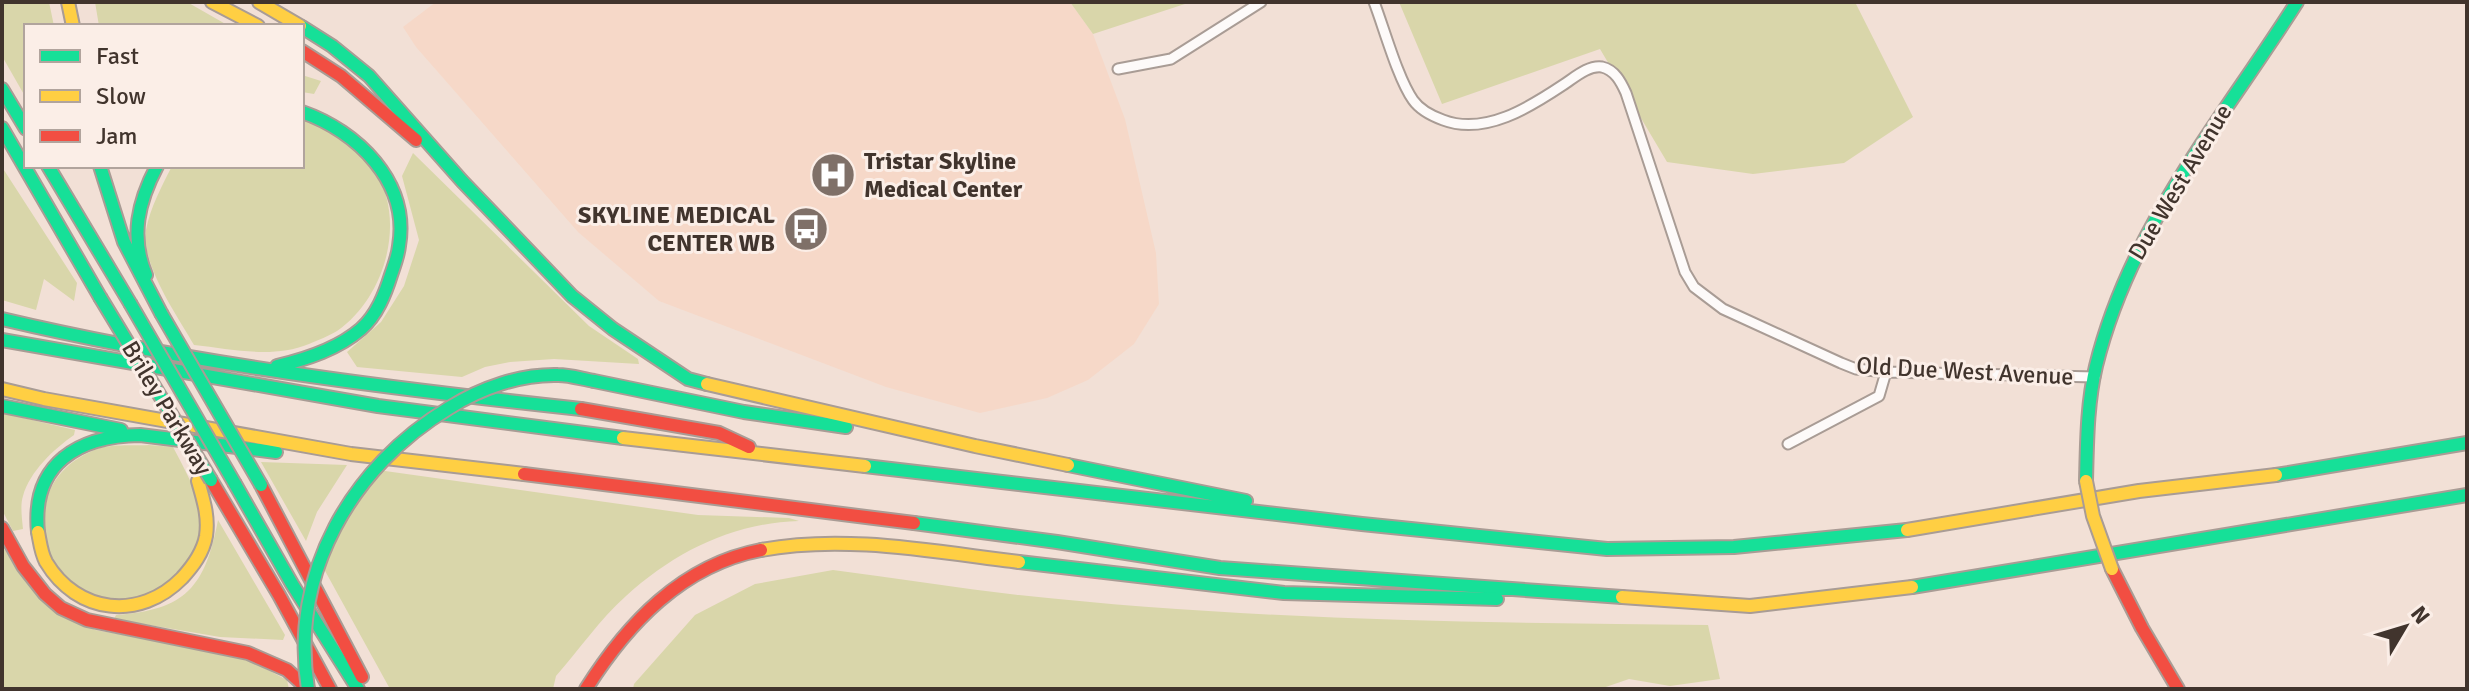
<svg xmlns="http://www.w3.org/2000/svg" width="2469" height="691" viewBox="0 0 2469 691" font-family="Signika,sans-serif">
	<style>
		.built { fill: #f6d8c8 }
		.green { fill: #d9d6aa }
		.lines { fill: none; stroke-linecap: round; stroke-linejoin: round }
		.street-casing { stroke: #a99c95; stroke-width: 13 }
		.fast-casing { stroke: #a99c95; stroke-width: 16 }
		.slow-casing { stroke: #a99c95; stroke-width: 16 }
		.jam-casing { stroke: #a99c95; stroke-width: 16 }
		.street { stroke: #fdfaf9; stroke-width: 9 }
		.fast { stroke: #16e098; stroke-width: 12 }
		.slow { stroke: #ffcf43; stroke-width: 12 }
		.jam { stroke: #f24e42; stroke-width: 12 }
		.fast-bridge-casing { stroke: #a99c95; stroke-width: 16; stroke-linecap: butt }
		.slow-bridge-casing { stroke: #a99c95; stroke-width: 16; stroke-linecap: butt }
		.fast-bridge { stroke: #16e098; stroke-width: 12 }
		.slow-bridge { stroke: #ffcf43; stroke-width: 12 }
		.labels { text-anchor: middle; stroke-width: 6; stroke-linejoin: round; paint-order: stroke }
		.poi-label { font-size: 24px; font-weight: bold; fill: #41342d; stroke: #fbeee7; text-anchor: start }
		.street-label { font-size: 24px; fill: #41342d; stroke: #fbeee7 }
	</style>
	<rect width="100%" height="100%" fill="#f2e0d6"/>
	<path class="built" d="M436,2H1070L1093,34L1125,119L1156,253L1159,304L1134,344L1088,380L1047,398L980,413L886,387L659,301L578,232L416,47L403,27Z"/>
	<path class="green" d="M2,2H49L54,26H26V98L2,56Z
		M95,2H187L229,26H99Z
		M1070,2H1191L1093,34Z
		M1399,2H1855L1913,117L1844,163L1753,174L1667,162L1600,49L1442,104Z
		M302,75L321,81L314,94L302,92Z
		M302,117C331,129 358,144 375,171C407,221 385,298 337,331C329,336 318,340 309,344C272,359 232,349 194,345C177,315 141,265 146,230C150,208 162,186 172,166H302Z
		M413,153L589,326L638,359L639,364L554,359L510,362L485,367L462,377L357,367L347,352L381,322L404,286L419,240L402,176Z
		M2,167L77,283L74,301L44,279L36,310L2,300Z
		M2,413L75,430L74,435C54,449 30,471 23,496C20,505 22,519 23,529L13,531L2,510Z
		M149,445L173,447C194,487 217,524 184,565C180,571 175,579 169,584C165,588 158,590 153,592C111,613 67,590 47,549C44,543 45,533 44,525C42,488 64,460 100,448C115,444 134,446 149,445Z
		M261,462L347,465L317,512L306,541Z
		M378,470L698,515L789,518L799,521C732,523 675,552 626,596C600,619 579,650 556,676L553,689H390L324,569L337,528Z
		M218,520L285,635L283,640L220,637L114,619L116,615C186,610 205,587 218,520Z
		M2,546L39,597L95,630L239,655L287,680L289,689H2Z
		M833,570C895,578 957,588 1019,595C1247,620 1478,623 1708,625L1720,679L1670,686L1629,679L1600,689H633L634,684L695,615L755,584Z"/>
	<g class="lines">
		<g class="street-casing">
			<path id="street" d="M1374,2C1384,28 1398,79 1413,100C1420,110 1432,116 1443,120C1485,136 1530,107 1563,85C1574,78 1588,65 1602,67C1615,70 1621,82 1626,93L1685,272L1694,287L1723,309L1841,363L1856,369L1886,372L2095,377
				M1118,69L1171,59L1261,2
				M1788,444L1879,396L1886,372"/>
		</g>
		<g class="fast-casing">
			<path id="fast" d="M302,27L332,46L369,76L462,181L572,296L613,329L688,379L707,384
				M2,89L26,129
				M2,128L100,297
				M48,166L130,303
				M100,166L124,242L161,313
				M146,275C130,237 138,202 157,166
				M2,319C193,364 386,388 581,409
				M2,340L378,406L623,438
				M277,366C307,359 338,349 361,329C377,315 385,294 391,275C394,266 398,256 399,246C410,182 357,131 302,112
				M594,381L744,412L846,427
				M2,406L121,430
				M1068,465L1246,501
				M865,466L1362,524L1607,549L1734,547L1907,530
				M2276,475L2467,443
				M2086,481C2087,443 2087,404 2096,366C2130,227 2222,120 2297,2
				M235,484L292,584L358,689
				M914,523L1057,542L1220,568L1622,597
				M38,532C31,463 79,436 140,435L276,452
				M1019,562L1284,593L1497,599
				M1912,587L2467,495"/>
		</g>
		<g class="slow-casing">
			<path id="slow" d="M68,2L73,26
				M212,2L258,26
				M259,2L300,26
				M707,384L975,446L1068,465
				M2,389L44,399L351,454L524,474
				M623,438L865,466
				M1907,530L2139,491L2276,475
				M38,532C40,542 41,553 46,562C77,614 140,621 182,578C193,566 203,553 206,536C209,516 203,499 198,481
				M761,550C845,534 935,552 1019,562
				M1622,597L1750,606L1912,587"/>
		</g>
		<g class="jam-casing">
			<path id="jam" d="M302,51L341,76L416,140
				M581,409L719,433L749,447
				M524,474L914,523
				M211,480L279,595L330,689
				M261,485L362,677
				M2,528L23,566L45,594L61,608L87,620L248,653L287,670L308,689
				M2112,569L2142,628L2178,689
				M586,689C627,624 682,565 761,550"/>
		</g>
		<use href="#street" class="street"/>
		<use href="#fast" class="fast"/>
		<use href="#slow" class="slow"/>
		<use href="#jam" class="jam"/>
		<g class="fast-bridge-casing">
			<path id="fast-bridge" d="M100,297L211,480
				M130,303L235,484
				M161,313L261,485
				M308,689C289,574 352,466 449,408C481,388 520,374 558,375C570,375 582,379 594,381"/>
		</g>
		<g class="slow-bridge-casing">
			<path id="slow-bridge" d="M2086,481L2093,516L2112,569"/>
		</g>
		<use href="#fast-bridge" class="fast-bridge"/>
		<use href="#slow-bridge" class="slow-bridge"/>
	</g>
	<defs>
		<g id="hospital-disc" transform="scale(2.3)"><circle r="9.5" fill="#7f7068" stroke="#fbeee7"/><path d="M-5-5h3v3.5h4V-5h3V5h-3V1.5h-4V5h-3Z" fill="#fff"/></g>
		<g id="bus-disc" transform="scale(2.3)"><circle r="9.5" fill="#7f7068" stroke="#fbeee7"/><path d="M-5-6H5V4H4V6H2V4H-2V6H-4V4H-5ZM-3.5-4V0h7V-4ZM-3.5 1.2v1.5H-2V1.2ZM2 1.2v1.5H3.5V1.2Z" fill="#fff"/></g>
	</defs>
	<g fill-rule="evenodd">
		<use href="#hospital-disc" x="833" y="175"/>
		<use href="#bus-disc" x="806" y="229"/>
	</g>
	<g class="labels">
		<g class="poi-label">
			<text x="864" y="169">Tristar Skyline<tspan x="864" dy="28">Medical Center</tspan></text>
			<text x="775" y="223" text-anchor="end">SKYLINE MEDICAL<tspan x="775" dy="28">CENTER WB</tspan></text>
		</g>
		<g class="street-label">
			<text transform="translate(2180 182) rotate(-59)" y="8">Due West Avenue</text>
			<text transform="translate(1965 371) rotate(3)" y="8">Old Due West Avenue</text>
			<text transform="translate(167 408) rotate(59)" y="8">Briley Parkway</text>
		</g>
	</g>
	<rect width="2469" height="691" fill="none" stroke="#41342d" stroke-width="8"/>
	<rect x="24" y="24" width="280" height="144" fill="#fbeee7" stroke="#b1a49d" stroke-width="2"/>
	<rect x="40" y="50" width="40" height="12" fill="#16e098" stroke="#b1a49d" stroke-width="2"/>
	<text x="96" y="64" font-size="24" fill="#41342d">Fast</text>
	<rect x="40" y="90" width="40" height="12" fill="#ffcf43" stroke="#b1a49d" stroke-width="2"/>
	<text x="96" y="104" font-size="24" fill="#41342d">Slow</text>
	<rect x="40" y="130" width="40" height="12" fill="#f24e42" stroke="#b1a49d" stroke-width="2"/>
	<text x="96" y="144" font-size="24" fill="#41342d">Jam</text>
	<g transform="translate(2405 627) rotate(52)" stroke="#fbeee7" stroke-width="6" paint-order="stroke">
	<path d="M0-6L14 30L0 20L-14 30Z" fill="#41342d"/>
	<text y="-12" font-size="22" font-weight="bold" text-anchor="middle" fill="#41342d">N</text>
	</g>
</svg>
